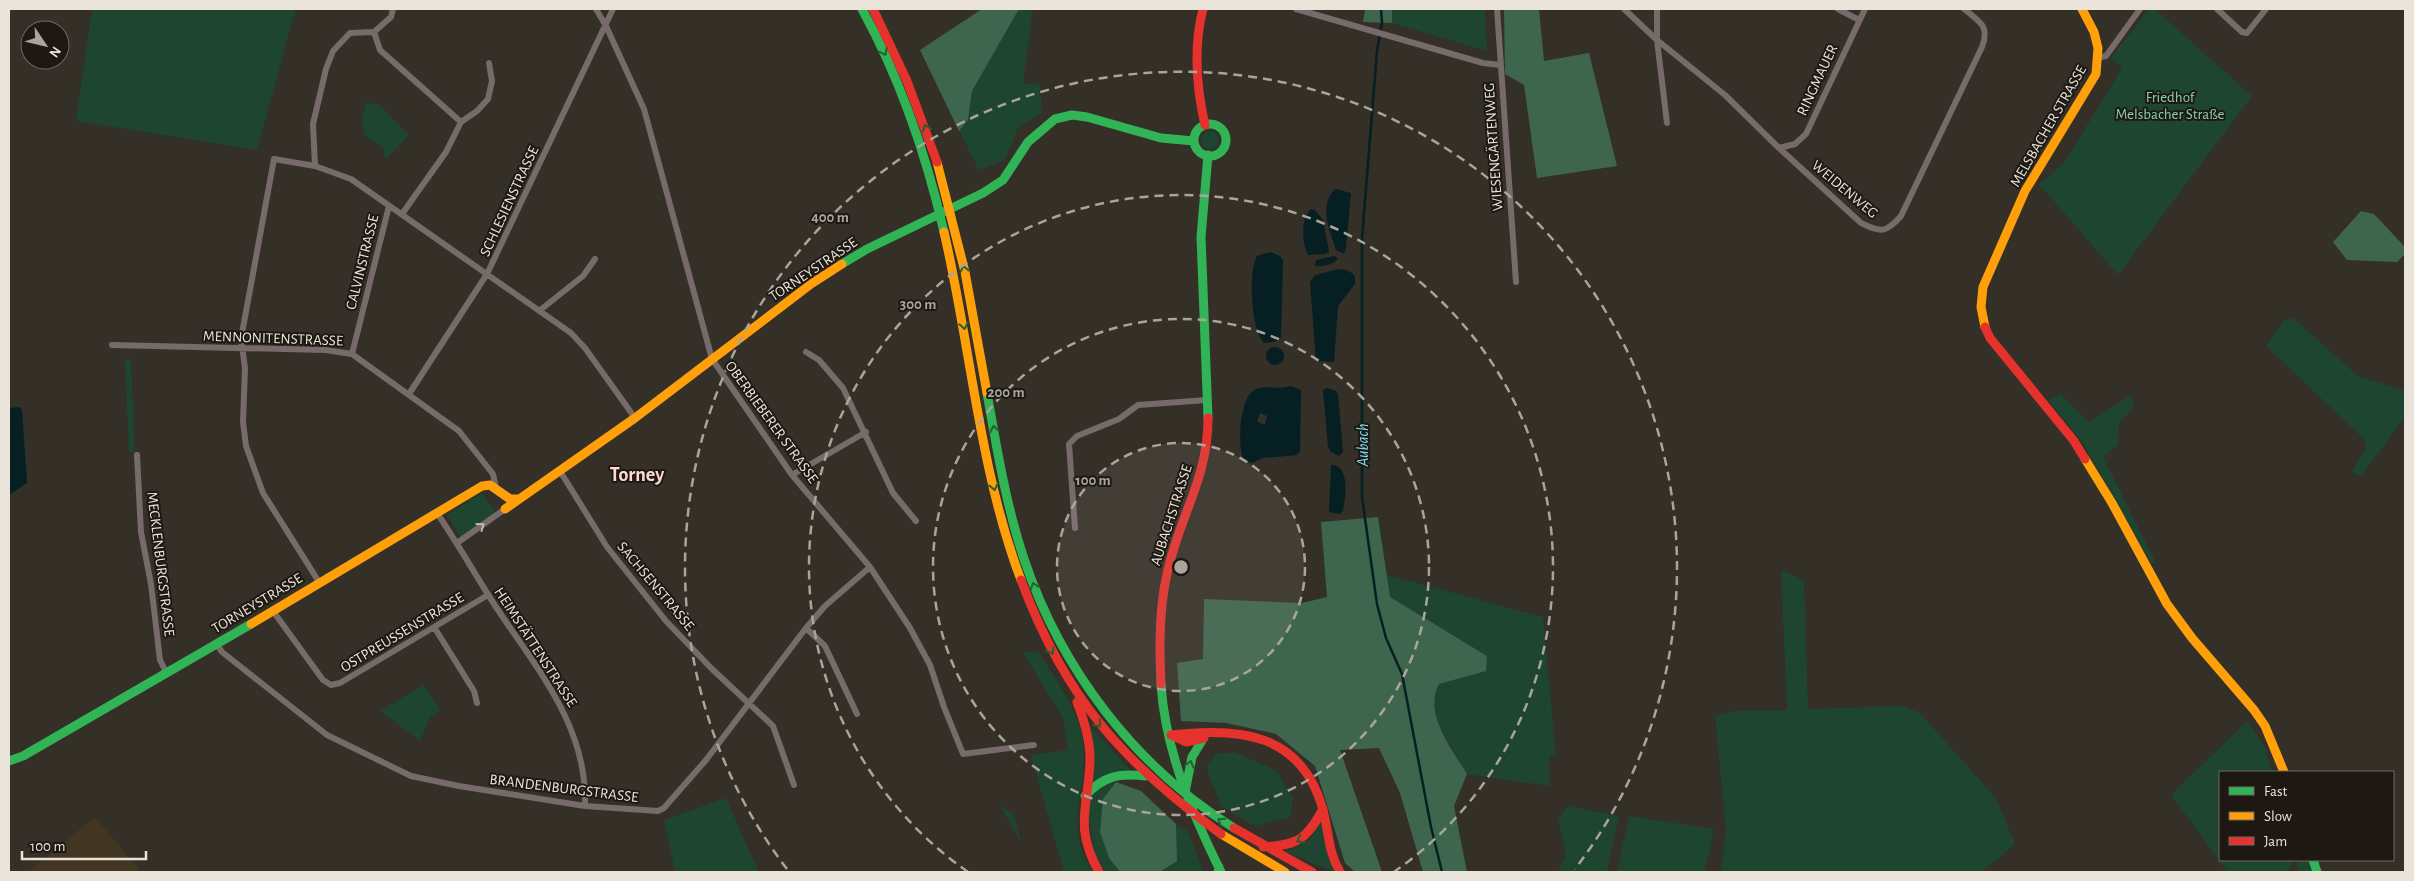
<svg xmlns="http://www.w3.org/2000/svg" width="2414" height="881" viewBox="0 0 2414 881" font-family="'Alegreya Sans',sans-serif">
	<style>
		.built { fill: #423623 }
		.green { fill: #1e4530 }
		.forest { fill: #3e664f }
		.water { fill: #051f23; fill-rule: evenodd }
		.lines { fill: none; stroke-linecap: round; stroke-linejoin: round }
		.stream { stroke: #051f23; stroke-width: 2.5 }
		.street { stroke: #776a6b; stroke-width: 6 }
		.fast { stroke: #30b455; stroke-width: 9 }
		.slow { stroke: #ff9f0a; stroke-width: 9 }
		.jam { stroke: #e5322d; stroke-width: 9 }
		.oneway { stroke: #265f30 }
		.oneway2 { stroke: #c2b9b3 }
		.ring { fill: none; stroke: #aaa59b; stroke-width: 2.5; stroke-dasharray: 9 6 }
		.labels { text-anchor: middle; stroke-width: 4; stroke-linejoin: round; paint-order: stroke }
		.street-label { font-size: 15px; fill: #eae4da; stroke: #1d1912 }
		.park-label { font-size: 15px; fill: #88d4a9; stroke: #1d1912 }
		.water-label { font-size: 16px; font-style: italic; fill: #7ce0f3; stroke: #1d1912 }
		.district-label { font-size: 20px; font-weight: bold; fill: #fcd9d5; stroke: #1d1912 }
		.centre { fill: #aaa59b; stroke: #1d1912; stroke-width: 2.5 }
		.ring-label { font-size: 15px; text-anchor: middle; font-weight: bold; fill: #aaa59b; stroke: #1d1912; stroke-width: 4; stroke-linejoin: round; paint-order: stroke }
	</style>
	<rect width="100%" height="100%" fill="#342f27"/>
	<path class="built" d="M95,817L139,869L136,872H27Z"/>
	<path class="green" d="M92,9H288L295,11L257,150L76,121Z
		M1019,9H1033L1023,83L1040,85L1042,113L1018,128L1005,160L979,170L959,131L968,120L972,91Z
		M1392,9H1485L1487,51L1392,23Z
		M2149,9H2155L2252,96L2118,275L2039,184L2064,163L2122,68L2111,58Z
		M366,102L380,105L409,135L387,159L384,156L383,148L365,136L362,118Z
		M1201 140a9 9 0 1 1 18 0a9 9 0 1 1-18 0Z
		M2293,318L2359,377L2405,390V417L2361,476L2352,472L2366,448L2364,439L2266,346L2284,320Z
		M125,359H131L135,452L129,453Z
		M2061,394L2089,422L2132,394L2133,408L2119,423L2118,445L2103,457L2156,563H2151L2081,440L2048,400Z
		M482,493L496,512L461,537L446,515Z
		M1781,570L1804,580L1808,709L1904,706L1920,713L1996,798L2015,844L1982,872H1721L1726,830L1715,716L1733,711L1787,710Z
		M1384,574L1543,617L1556,755L1549,756V786L1467,774L1438,725L1433,696L1439,684L1485,671L1487,656L1390,597Z
		M1038,651C1055,679 1079,709 1083,743C1089,792 1061,823 1093,872H1064L1031,755L1068,750L1063,718L1023,653Z
		M423,685L441,710L430,717L420,741L380,711Z
		M2247,721L2265,747L2272,772H2220V860H2291V866L2286,872H2228L2171,795Z
		M1091,727L1130,770L1090,784Z
		M1235,752L1277,771L1293,798L1291,817L1255,826L1221,806L1206,767L1216,754Z
		M1116,782L1103,799L1109,858L1120,872H1105L1094,851L1088,816L1091,797L1101,784Z
		M726,798L759,872H675L664,820Z
		M999,804L1014,814L1022,844Z
		M1568,806L1619,816L1607,872H1558L1566,855L1558,818Z
		M1629,816L1714,829L1705,872H1617Z
		M1321,819L1335,872L1284,851C1308,845 1311,840 1321,819Z
		M1176,824L1188,831L1203,872H1160L1177,861Z
		M2298,860H2307L2312,872H2297Z"/>
	<path class="forest" d="M982,9H1019L972,91L968,120L959,131L920,50Z
		M1365,9H1392V23L1363,22Z
		M1504,9H1539L1544,61L1589,53L1617,166L1537,178L1524,85L1505,74Z
		M2361,211L2374,214L2405,247V254L2397,262L2347,260L2333,242Z
		M1378,517L1390,597L1487,656L1486,671L1439,684C1423,714 1452,748 1467,774L1454,806L1467,872H1423L1400,793L1379,748L1340,750L1382,872H1355L1345,863L1315,766L1276,734L1226,723L1181,721L1177,663L1203,659L1204,599L1302,603L1327,597L1321,522Z
		M1116,782L1141,791L1176,824L1177,861L1160,872H1120L1109,858L1100,832L1103,799Z"/>
	<path class="water" d="M1335,189L1351,193L1346,248L1344,254L1336,250C1330,231 1318,206 1335,189Z
		M1311,209L1315,210L1323,220L1329,252L1325,254L1308,255C1302,242 1300,219 1311,209Z
		M1270,252L1280,256L1283,260L1281,337L1278,341L1264,343C1251,331 1248,271 1257,256Z
		M1335,256L1338,259C1331,265 1323,267 1315,266L1316,260Z
		M1339,269C1347,270 1350,271 1355,276V284L1338,306L1334,362L1316,361L1310,282L1315,275Z
		M1266 356a9 9 0 1 1 18 0a9 9 0 1 1-18 0Z
		M1291,386L1301,390L1300,451L1297,455L1263,458L1252,463L1244,460C1237,447 1239,396 1256,389C1266,385 1280,390 1291,386ZM1260,413L1267,416L1265,424H1261L1257,421Z
		M1327,388L1336,391L1338,395L1343,452L1339,456L1331,452L1328,447L1323,390Z
		M19,407L22,410L27,483L9,495V408Z
		M1331,465C1351,465 1345,498 1343,511L1340,514L1329,512Z"/>
	<g class="lines">
		<path class="stream" d="M1381,9L1382,23L1377,51L1362,238V497L1377,604L1386,638L1402,674L1431,827L1442,872"/>
		<path class="street" d="M596,9L606,26L644,109L712,359L792,475L870,567L910,628L930,665L944,707L963,754L1034,745
			M1296,9L1483,63L1500,65
			M1497,9L1516,282
			M1624,9L1657,40L1725,95L1779,148L1861,223C1881,233 1886,233 1901,216L1982,47C1990,26 1980,22 1964,9
			M1657,9V40L1667,123
			M1838,9L1859,20
			M2217,9L2242,32L2247,33L2266,9
			M374,32L380,50L461,122
			M2101,57L2106,56L2140,9
			M1779,148L1795,144L1806,134L1865,9
			M315,166L313,124L326,69L333,51L350,33L374,32L391,17L393,9
			M402,214L446,152L461,122L477,111L488,99L492,81L489,63
			M539,311L583,276L595,259
			M112,345L325,350L352,354L459,431L493,474L496,488
			M806,352L819,360L843,388L893,493L916,521
			M352,354L389,206
			M409,394L487,274L613,9
			M137,455L141,532L151,584L160,660L167,674
			M560,471L607,547L666,621L711,668L773,726L794,785
			M792,475L866,432
			M437,513C458,544 476,576 496,607C537,669 588,727 585,806
			M1075,528L1069,444L1077,436L1119,419L1138,405L1207,400
			M457,543L505,509
			M319,582L263,493L246,446L243,422L245,368L241,339L274,159L315,166L351,179L571,333L585,348L635,418
			M273,611L323,680L331,685L340,683L488,595
			M434,627L474,691L477,703
			M806,628L825,646L857,714
			M216,643L222,652L327,735L411,776L459,786L585,806L658,811L664,808L706,760L806,628L825,606L870,567"/>
		<path class="fast" d="M862,9C901,80 926,154 944,232
			M1194 140a16 16 0 1 1 32 0a16 16 0 1 1-32 0Z
			M842,264L867,249L983,193L1003,180L1028,142L1055,119L1072,115L1087,117L1161,138L1194,141
			M987,393C997,449 1006,505 1024,559C1061,669 1135,767 1234,828
			M1208,418L1201,237L1208,155
			M1161,684C1165,750 1192,813 1221,872
			M9,761L23,756L251,624
			M1185,792L1192,757L1203,739
			M1085,796C1103,776 1119,773 1145,776
			M2313,860L2317,872
			M1218,872L1219,867"/>
		<path class="slow" d="M937,162L965,272L987,393
			M944,232C971,348 979,469 1021,580
			M1985,327L1981,307L1983,287L2025,191L2096,74L2098,48L2094,32L2082,9
			M2085,459L2112,503L2167,604L2192,638L2254,710L2265,726L2284,772
			M505,509L635,418L811,284L842,264
			M251,624L482,486L490,485L510,499H519
			M1221,834L1285,872"/>
		<path class="jam" d="M873,9L907,81L937,162
			M1203,9C1193,48 1196,86 1205,125
			M1985,327L1990,338L2074,441L2085,459
			M1021,580C1064,696 1122,762 1221,834
			M1161,684C1159,641 1159,599 1171,558C1185,507 1208,474 1208,418
			M1077,702C1084,720 1090,739 1090,759C1089,806 1073,826 1099,872
			M1171,735C1240,727 1302,733 1323,810C1329,832 1328,852 1340,872
			M1171,735L1186,742L1204,738
			M1234,828L1312,872
			M1263,847C1298,845 1306,840 1323,809"/>
	</g>
	<defs><path id="oneway-chevron" d="M-2-3.5L2.5 0L-2 3.5" fill="none" stroke-width="1.6" stroke-linecap="round" stroke-linejoin="round" transform="scale(1.25)"/></defs>
	<g class="oneway">
		<use href="#oneway-chevron" transform="translate(884 52) rotate(64)"/>
		<use href="#oneway-chevron" transform="translate(926 128) rotate(-109)"/>
		<use href="#oneway-chevron" transform="translate(964 269) rotate(-103)"/>
		<use href="#oneway-chevron" transform="translate(964 326) rotate(80)"/>
		<use href="#oneway-chevron" transform="translate(994 429) rotate(-100)"/>
		<use href="#oneway-chevron" transform="translate(994 487) rotate(78)"/>
		<use href="#oneway-chevron" transform="translate(1034 586) rotate(-110)"/>
		<use href="#oneway-chevron" transform="translate(1051 651) rotate(61)"/>
		<use href="#oneway-chevron" transform="translate(1098 724) rotate(52)"/>
		<use href="#oneway-chevron" transform="translate(1190 764) rotate(-74)"/>
		<use href="#oneway-chevron" transform="translate(1221 821) rotate(-147)"/>
		<use href="#oneway-chevron" transform="translate(1300 840) rotate(149)"/>
	</g>
	<use class="oneway2" href="#oneway-chevron" transform="translate(481 526) rotate(-36)"/>
	<circle cx="1181" cy="567" r="124" fill="#aaa59b" fill-opacity=".12"/>
	<g class="ring">
		<circle cx="1181" cy="567" r="124"/>
		<circle cx="1181" cy="567" r="248"/>
		<path d="M968 872A372 372 0 1 1 1394 872"/>
		<path d="M787 869A496 496 0 1 1 1575 869"/>
	</g>
	<g class="labels">
		<g class="street-label">
			<text transform="translate(1817 80) rotate(-65)" y="5">RINGMAUER</text>
			<text transform="translate(2048 126) rotate(-60)" y="5">MELSBACHER STRASSE</text>
			<text transform="translate(1493 147) rotate(-94)" y="5">WIESENGÄRTENWEG</text>
			<text transform="translate(1845 189) rotate(40)" y="5">WEIDENWEG</text>
			<text transform="translate(509 201) rotate(-65)" y="5">SCHLESIENSTRASSE</text>
			<text transform="translate(362 262) rotate(-76)" y="5">CALVINSTRASSE</text>
			<text transform="translate(813 269) rotate(-34)" y="5">TORNEYSTRASSE</text>
			<text transform="translate(273 338) rotate(2)" y="5">MENNONITENSTRASSE</text>
			<text transform="translate(772 422) rotate(54)" y="5">OBERBIEBERER STRASSE</text>
			<text transform="translate(1171 515) rotate(-72)" y="5">AUBACHSTRASSE</text>
			<text transform="translate(161 564) rotate(83)" y="5">MECKLENBURGSTRASSE</text>
			<text transform="translate(656 586) rotate(50)" y="5">SACHSENSTRASSE</text>
			<text transform="translate(257 603) rotate(-31)" y="5">TORNEYSTRASSE</text>
			<text transform="translate(402 632) rotate(-31)" y="5">OSTPREUSSENSTRASSE</text>
			<text transform="translate(536 647) rotate(57)" y="5">HEIMSTÄTTENSTRASSE</text>
			<text transform="translate(564 788) rotate(7)" y="5">BRANDENBURGSTRASSE</text>
		</g>
		<g class="park-label">
			<text x="2170" y="102">Friedhof<tspan x="2170" dy="17">Melsbacher Straße</tspan></text>
		</g>
		<g class="water-label">
			<text transform="translate(1362 445) rotate(-90)" y="6">Aubach</text>
		</g>
		<g class="district-label">
			<text x="637" y="481">Torney</text>
		</g>
	</g>
	<circle cx="1181" cy="567" r="8" class="centre"/>
	<g class="ring-label">
		<text x="830" y="222">400 m</text>
		<text x="918" y="309">300 m</text>
		<text x="1006" y="397">200 m</text>
		<text x="1093" y="485">100 m</text>
	</g>
	<rect width="2414" height="881" fill="none" stroke="#eae4da" stroke-width="20"/>
	<rect x="2219" y="771" width="175" height="90" fill="#1d1912" stroke="#6f6a62"/>
	<rect x="2229" y="787" width="25" height="8" fill="#30b455" stroke="#6f6a62"/>
	<text x="2264" y="796" font-size="15" fill="#eae4da">Fast</text>
	<rect x="2229" y="812" width="25" height="8" fill="#ff9f0a" stroke="#6f6a62"/>
	<text x="2264" y="821" font-size="15" fill="#eae4da">Slow</text>
	<rect x="2229" y="837" width="25" height="8" fill="#e5322d" stroke="#6f6a62"/>
	<text x="2264" y="846" font-size="15" fill="#eae4da">Jam</text>
	<g transform="translate(45 45) rotate(125)"><circle r="24" fill="#1d1912" stroke="#6f6a62"/>
	<path d="M0-4L9 19L0 12L-9 19Z" fill="#aaa59b"/>
	<text y="-8" font-size="14" font-weight="bold" text-anchor="middle" fill="#eae4da">N</text>
	</g>
	<path d="M22 851v8h124v-8" fill="none" stroke="#eae4da" stroke-width="2.5"/>
	<text x="30" y="851" font-size="15" fill="#eae4da" stroke="#1d1912" stroke-width="4" paint-order="stroke">100 m</text>
</svg>
